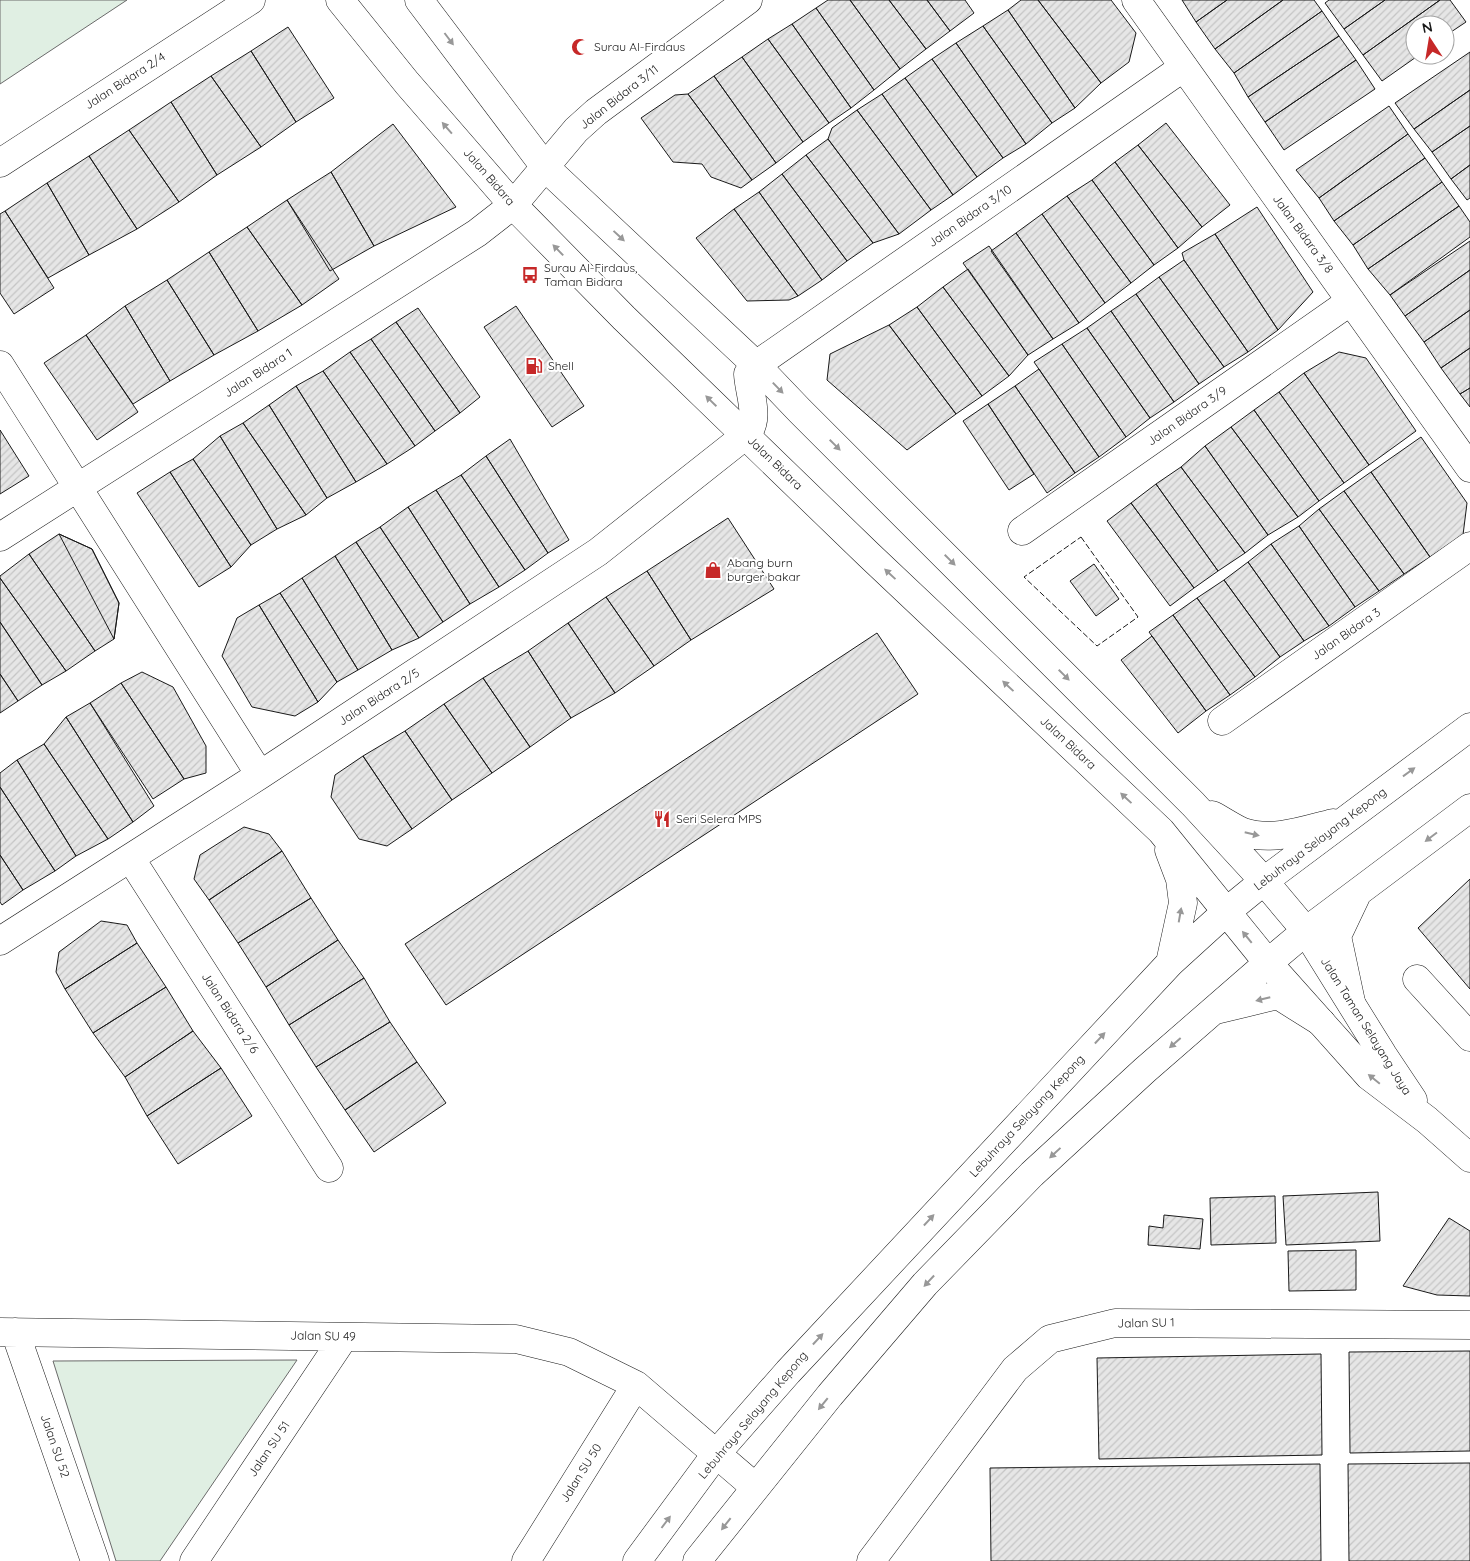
<svg xmlns="http://www.w3.org/2000/svg" width="1470" height="1561" viewBox="0 0 1470 1561" font-family="Quicksand,sans-serif">
	<style>
		.green { fill: #e0efe3; stroke: #6a6a6a }
		.building { fill: url(#building-hatch); stroke: #1a1a1a }
		.lines { fill: none; stroke-linecap: round; stroke-linejoin: round }
		.minor-casing { stroke: #1a1a1a; stroke-width: 29 }
		.major-casing { stroke: #1a1a1a; stroke-width: 29 }
		.minor { stroke: #fff; stroke-width: 28 }
		.major { stroke: #fff; stroke-width: 28 }
		.fence { stroke: #1a1a1a; stroke-width: 1; stroke-dasharray: 6 2.5; stroke-linecap: butt }
		.oneway { fill: #989898 }
		.labels { text-anchor: middle; stroke-width: 4; stroke-linejoin: round; paint-order: stroke }
		.poi-label { font-size: 12px; fill: #1a1a1a; stroke: #fff; text-anchor: start }
		.street-label { font-size: 12px; fill: #1a1a1a; stroke: #fff }
	</style>
	<defs>
		<pattern id="building-hatch" width="6" height="6" patternUnits="userSpaceOnUse" patternTransform="scale(1.25)"><rect width="6" height="6" fill="#e6e6e6"/><path d="M-1 1l2-2M0 6l6-6M5 7l2-2" fill="none" stroke="#c5c5c5"/></pattern>
	</defs>
	<rect width="100%" height="100%" fill="#fff"/>
	<path class="green" d="M0,0H127L0,84Z
		M297,1360L160,1561H116L53,1361Z"/>
	<path class="building" d="M828,0H850L900,69L874,90L816,8Z
		M850,0H889L926,49L900,69Z
		M889,0H927L950,31L926,49Z
		M927,0H965L974,13L950,31Z
		M1021,0H1038L1101,83L1075,108L1008,10Z
		M1038,0H1111L1136,33L1129,62L1101,83Z
		M1182,0H1227L1196,22Z
		M1227,0H1283L1215,49L1196,22Z
		M1283,0H1314L1322,11L1234,73L1215,49Z
		M1329,0H1385L1344,29L1325,3Z
		M1385,0H1440L1363,55L1344,29Z
		M1440,0H1450L1466,22L1445,36V25H1415V55H1419L1382,81L1363,55Z
		M816,8L874,90L851,108L792,24Z
		M1008,10L1075,108L1052,123L983,26Z
		M1322,11L1339,36L1248,97L1234,73Z
		M792,24L851,108L829,123L768,39Z
		M983,26L1052,123L1026,144L956,43Z
		M288,27L334,98L296,122L251,51Z
		M1339,36L1356,60L1265,122L1248,97Z
		M768,39L829,123L803,142L742,57Z
		M956,43L1026,144L1003,158L932,59Z
		M251,51L296,122L261,147L211,76Z
		M1470,52V90L1414,129L1395,103Z
		M742,57L803,142L776,163L714,76Z
		M932,59L1003,158L977,177L905,78Z
		M1356,60L1375,89L1284,150L1265,122Z
		M211,76L261,147L217,175L171,102Z
		M714,76L776,163L752,180L688,94Z
		M905,78L977,177L953,195L882,94Z
		M1470,90V126L1432,152L1414,129Z
		M688,94L752,180L741,188L711,177L702,164L673,162L641,118L675,95Z
		M882,94L953,195L931,210L857,110Z
		M171,102L217,175L179,202L129,130Z
		M1389,106L1408,134L1319,198L1296,170Z
		M857,110L931,210L899,234L828,139L832,128Z
		M1166,123L1230,205L1202,227L1138,145Z
		M393,124L456,207L374,246L331,172Z
		M1470,126V165L1451,179L1432,152Z
		M129,130L179,202L137,229L89,156Z
		M1408,134L1425,158L1334,221L1319,198Z
		M828,139L899,234L873,243L806,155Z
		M1138,145L1202,227L1178,248L1115,162Z
		M806,155L873,243L847,261L782,174Z
		M89,156L137,229L89,255L47,183Z
		M1425,158L1442,182L1353,245L1334,221Z
		M1115,162L1178,248L1154,265L1092,180Z
		M1470,165V198L1467,200L1451,179Z
		M331,172L374,246L330,271L287,200Z
		M782,174L847,261L822,280L759,192Z
		M1092,180L1154,265L1131,283L1067,196Z
		M1442,182L1459,206L1368,269L1353,245Z
		M47,183L89,255L48,278L5,211Z
		M759,192L822,280L798,296L734,209Z
		M1067,196L1131,283L1105,303L1042,214Z
		M287,200L339,279L302,305L247,227Z
		M1459,206L1470,222V237L1390,295L1368,269Z
		M1257,207L1313,292L1278,330L1215,234Z
		M734,209L798,296L789,300L747,301L696,238Z
		M5,211L54,288L14,314L0,293V214Z
		M1042,214L1105,303L1079,323L1016,233Z
		M247,227L302,305L258,331L209,252Z
		M1016,233L1079,323L1053,339L991,251Z
		M1215,234L1278,330L1248,352L1184,260L1182,253Z
		M1470,241V270L1405,316L1390,295Z
		M989,246L1053,339L1028,355L963,263Z
		M209,252L258,331L214,355L167,280Z
		M1184,260L1248,352L1224,367L1159,277Z
		M968,269L1028,355L1009,376L943,287Z
		M1470,270V310L1424,342L1405,316Z
		M1159,277L1224,367L1199,384L1136,294Z
		M167,280L214,355L170,381L125,306Z
		M943,287L1009,376L982,396L917,307Z
		M1136,294L1199,384L1174,402L1111,311Z
		M125,306L170,381L133,404L86,335Z
		M516,306L584,406L552,427L484,327Z
		M917,307L982,396L956,414L889,325Z
		M418,308L480,397L460,413L396,322Z
		M1470,310V348L1441,368L1424,342Z
		M1111,311L1174,402L1150,418L1087,328Z
		M396,322L460,413L435,431L371,339Z
		M889,325L956,414L907,450L827,380L830,354Z
		M1087,328L1150,418L1126,437L1062,344Z
		M86,335L138,412L97,440L44,363Z
		M371,339L435,431L415,446L350,352Z
		M1062,344L1126,437L1099,457L1034,362Z
		M1470,348V388L1460,394L1441,368Z
		M350,352L415,446L387,464L323,371Z
		M1339,352L1366,358L1416,431L1369,465L1304,373Z
		M1039,369L1099,457L1075,473L1015,386Z
		M323,371L387,464L356,482L296,386Z
		M1304,373L1369,465L1344,483L1279,392Z
		M296,386L356,482L327,498L269,405Z
		M1015,386L1075,473L1047,493L988,404Z
		M1470,388V407L1460,394Z
		M1279,392L1344,483L1319,501L1254,410Z
		M988,404L1034,474L1009,490L963,421Z
		M269,405L327,498L306,515L243,423Z
		M1254,410L1319,501L1298,517L1231,427Z
		M243,423L306,515L277,529L220,436Z
		M1231,427L1298,517L1268,535L1205,446Z
		M0,430L29,476L0,494Z
		M220,436L277,529L251,545L193,459Z
		M1421,437L1467,503L1463,535L1430,557L1371,472Z
		M510,439L569,540L548,553L486,456Z
		M1205,446L1268,535L1245,553L1181,467Z
		M486,456L548,553L525,570L461,475Z
		M193,459L251,545L231,567L170,472Z
		M1181,467L1245,553L1218,571L1156,484Z
		M170,472L231,567L199,587L137,493Z
		M1371,472L1430,557L1404,574L1344,491Z
		M461,475L525,570L499,587L436,490Z
		M1156,484L1218,571L1194,588L1131,503Z
		M436,490L499,587L470,604L408,507Z
		M1344,491L1404,574L1379,591L1319,509Z
		M1131,503L1194,588L1170,606L1107,521Z
		M408,507L470,604L443,622L380,527Z
		M1319,509L1379,591L1355,607L1299,526Z
		M728,518L774,589L691,640L647,571Z
		M1299,526L1355,607L1329,626L1271,544Z
		M380,527L443,622L419,638L356,542Z
		M59,534L92,549L119,603L114,639Z
		M59,534L92,549L119,603L114,639L95,651L29,554Z
		M356,542L419,638L392,650L335,556Z
		M1271,544L1329,626L1304,641L1248,562Z
		M29,554L95,651L66,671L0,578V576Z
		M335,556L392,650L358,670L302,578Z
		M1248,562L1304,641L1280,657L1224,580Z
		M1094,564L1119,599L1096,616L1070,581Z
		M647,571L691,640L654,666L606,597Z
		M0,578L66,671L42,685L0,622Z
		M302,578L358,670L337,682L280,593Z
		M1224,580L1280,657L1255,677L1197,598Z
		M280,593L337,682L318,702L259,605Z
		M606,597L654,666L615,693L568,623Z
		M1197,598L1255,677L1230,695L1173,615Z
		M259,605L318,702L295,716L252,707L222,656L237,618Z
		M1173,615L1230,695L1206,711L1149,632Z
		M0,622L42,685L18,701L0,674Z
		M568,623L615,693L571,718L528,651Z
		M877,633L918,694L446,1005L405,944Z
		M1152,636L1206,711L1178,733L1121,660Z
		M528,651L571,718L530,747L483,678Z
		M142,672L173,687L206,746V773L184,779L121,683Z
		M0,674L18,701L0,713Z
		M483,678L530,747L492,773L444,704Z
		M121,683L184,779L153,799L90,703Z
		M90,703L154,806L133,822L66,717Z
		M444,704L492,773L452,800L405,731Z
		M66,717L133,822L108,839L44,744Z
		M405,731L452,800L412,829L363,756Z
		M44,744L108,839L76,856L17,760Z
		M363,756L412,829L387,846L359,839L331,797L335,775Z
		M17,760L76,856L55,871L0,787V773Z
		M0,787L55,871L23,890L0,855Z
		M244,827L269,834L282,851L209,900L194,879L200,855Z
		M282,851L311,898L238,943L209,900Z
		M0,855L23,890L2,905L0,902Z
		M1470,879V989L1418,928Z
		M311,898L338,940L266,987L238,943Z
		M101,921L127,925L137,943L65,989L56,972L59,952Z
		M338,940L364,978L289,1025L266,987Z
		M137,943L166,987L93,1033L65,989Z
		M364,978L390,1022L316,1067L289,1025Z
		M166,987L193,1031L125,1077L93,1033Z
		M390,1022L417,1062L345,1110L316,1067Z
		M193,1031L221,1068L147,1116L125,1077Z
		M417,1062L446,1103L374,1152L345,1110Z
		M221,1068L252,1116L178,1164L147,1116Z
		M1378,1192L1380,1241L1286,1245L1283,1196Z
		M1275,1196L1276,1243L1211,1245L1210,1198Z
		M1164,1215L1203,1219L1200,1249L1148,1245L1149,1226L1163,1228Z
		M1449,1218L1470,1231V1296L1437,1295L1403,1286Z
		M1356,1250V1290L1289,1291L1288,1251Z
		M1470,1351V1451L1350,1453L1349,1352Z
		M1321,1354L1322,1455L1099,1459L1097,1358Z
		M1470,1463V1561H1349L1348,1464Z
		M1320,1464L1321,1561H991L990,1468Z"/>
	<g class="lines">
		<g class="minor-casing">
			<path id="minor" d="M1136,0L1470,468
				M0,163L251,0
				M0,365L260,775
				M1022,531L1351,301
				M0,537L477,233L513,205L576,130L596,112L748,0
				M1222,721L1470,546
				M131,859L329,1168
				M1306,931L1383,1055L1413,1100
				M0,941L260,775L598,552L746,435C761,419 749,394 748,374L756,365L1184,67
				M1268,963L1369,1076L1427,1120L1470,1158
				M1417,979L1470,1037
				M0,1332L516,1339L569,1352L636,1385L755,1487
				M15,1332L95,1561
				M194,1561L344,1337
				M526,1561L636,1385
				M871,1561L1015,1369L1050,1339L1115,1323L1470,1325"/>
		</g>
		<g class="major-casing">
			<path id="major" d="M340,0L407,83L513,205L624,318L869,555L1161,831L1268,963
				M419,0L545,167L756,365L800,411L1193,804L1264,881L1306,931
				M1212,815C1222,820 1233,828 1243,832C1272,842 1305,830 1333,823
				M1169,850L1180,879L1183,903L1170,963
				M1351,1002L1337,936L1356,896
				M1216,1010L1278,995L1321,1022
				M637,1561L716,1454L788,1372L1170,963L1226,912L1264,881L1470,727
				M697,1561L830,1395L925,1284L1032,1174L1145,1070L1268,963L1306,931L1470,808"/>
		</g>
		<use href="#minor" class="minor"/>
		<use href="#major" class="major"/>
		<path class="fence" d="M1081,537L1138,617L1097,646L1024,577Z"/>
	</g>
	<defs><path id="oneway-solid" d="M-6-.8H1V-3.2L6.5 0L1 3.2V.8H-6Z" transform="scale(1.25)"/></defs>
	<g class="oneway">
		<use href="#oneway-solid" transform="translate(449 39) rotate(53)"/>
		<use href="#oneway-solid" transform="translate(447 128) rotate(-131)"/>
		<use href="#oneway-solid" transform="translate(619 236) rotate(43)"/>
		<use href="#oneway-solid" transform="translate(558 250) rotate(-134)"/>
		<use href="#oneway-solid" transform="translate(778 388) rotate(46)"/>
		<use href="#oneway-solid" transform="translate(711 401) rotate(-136)"/>
		<use href="#oneway-solid" transform="translate(835 445) rotate(45)"/>
		<use href="#oneway-solid" transform="translate(950 560) rotate(45)"/>
		<use href="#oneway-solid" transform="translate(890 574) rotate(-137)"/>
		<use href="#oneway-solid" transform="translate(1064 675) rotate(45)"/>
		<use href="#oneway-solid" transform="translate(1008 686) rotate(-137)"/>
		<use href="#oneway-solid" transform="translate(1409 772) rotate(-36)"/>
		<use href="#oneway-solid" transform="translate(1126 798) rotate(-137)"/>
		<use href="#oneway-solid" transform="translate(1252 834) rotate(13)"/>
		<use href="#oneway-solid" transform="translate(1431 837) rotate(143)"/>
		<use href="#oneway-solid" transform="translate(1180 915) rotate(-80)"/>
		<use href="#oneway-solid" transform="translate(1247 937) rotate(-129)"/>
		<use href="#oneway-solid" transform="translate(1263 999) rotate(166)"/>
		<use href="#oneway-solid" transform="translate(1100 1038) rotate(-47)"/>
		<use href="#oneway-solid" transform="translate(1175 1043) rotate(139)"/>
		<use href="#oneway-solid" transform="translate(1374 1079) rotate(-141)"/>
		<use href="#oneway-solid" transform="translate(1055 1153) rotate(137)"/>
		<use href="#oneway-solid" transform="translate(929 1220) rotate(-47)"/>
		<use href="#oneway-solid" transform="translate(929 1281) rotate(133)"/>
		<use href="#oneway-solid" transform="translate(818 1339) rotate(-47)"/>
		<use href="#oneway-solid" transform="translate(823 1404) rotate(129)"/>
		<use href="#oneway-solid" transform="translate(666 1522) rotate(-53)"/>
		<use href="#oneway-solid" transform="translate(726 1524) rotate(128)"/>
	</g>
	<defs>
		<g id="mosque-bare" transform="scale(1.35)"><path d="M3.5-4.9A6 6 0 1 0 3.5 4.9A5 5 0 1 1 3.5-4.9Z" fill="#c62828" stroke="#fff" stroke-width="2.5" paint-order="stroke"/></g>
		<g id="bus-bare" transform="scale(1.35)"><path d="M-5-6H5V4H4V6H2V4H-2V6H-4V4H-5ZM-3.5-4V0h7V-4ZM-3.5 1.2v1.5H-2V1.2ZM2 1.2v1.5H3.5V1.2Z" fill="#c62828" stroke="#fff" stroke-width="2.5" paint-order="stroke"/></g>
		<g id="fuel-bare" transform="scale(1.35)"><path d="M-5.5-6h7V0h2V4h1.3V-2.5L3-4.5l.8-.8L6-3V5H2.5V1h-1V6h-7ZM-4.2-4.7v3.2H.2V-4.7Z" fill="#c62828" stroke="#fff" stroke-width="2.5" paint-order="stroke"/></g>
		<g id="shop-bare" transform="scale(1.35)"><path d="M-5-2.5h2.3a2.7 3.5 0 0 1 5.4 0H5L5.5 6h-11ZM-1.5-2.5h3a1.5 2.3 0 0 0-3 0Z" fill="#c62828" stroke="#fff" stroke-width="2.5" paint-order="stroke"/></g>
		<g id="restaurant-bare" transform="scale(1.35)"><path d="M-5-6h1v4h1v-4h1v4h1v-4h1v5L-1.5 .5V6h-2V.5L-5-1ZM5-6V6H3V1.5H1.5Q1.5-4 5-6Z" fill="#c62828" stroke="#fff" stroke-width="2.5" paint-order="stroke"/></g>
	</defs>
	<g fill-rule="evenodd">
		<use href="#mosque-bare" x="580" y="47"/>
		<use href="#bus-bare" x="530" y="275"/>
		<use href="#fuel-bare" x="534" y="366"/>
		<use href="#shop-bare" x="713" y="570"/>
		<use href="#restaurant-bare" x="662" y="819"/>
	</g>
	<g class="labels">
		<g class="poi-label">
			<text x="594" y="51">Surau Al-Firdaus</text>
			<text x="544" y="272">Surau Al-Firdaus,<tspan x="544" dy="14">Taman Bidara</tspan></text>
			<text x="548" y="370">Shell</text>
			<text x="727" y="567">Abang burn<tspan x="727" dy="14">burger bakar</tspan></text>
			<text x="676" y="823">Seri Selera MPS</text>
		</g>
		<g class="street-label">
			<text transform="translate(125 81) rotate(-33)" y="4">Jalan Bidara 2/4</text>
			<text transform="translate(619 97) rotate(-38)" y="4">Jalan Bidara 3/11</text>
			<text transform="translate(489 177) rotate(49)" y="4">Jalan Bidara</text>
			<text transform="translate(970 216) rotate(-35)" y="4">Jalan Bidara 3/10</text>
			<text transform="translate(1303 234) rotate(54)" y="4">Jalan Bidara 3/8</text>
			<text transform="translate(258 373) rotate(-33)" y="4">Jalan Bidara 1</text>
			<text transform="translate(1187 416) rotate(-35)" y="4">Jalan Bidara 3/9</text>
			<text transform="translate(775 463) rotate(44)" y="4">Jalan Bidara</text>
			<text transform="translate(1346 634) rotate(-35)" y="4">Jalan Bidara 3</text>
			<text transform="translate(379 697) rotate(-33)" y="4">Jalan Bidara 2/5</text>
			<text transform="translate(1068 743) rotate(43)" y="4">Jalan Bidara</text>
			<text transform="translate(1320 839) rotate(-37)" y="4">Lebuhraya Selayang Kepong</text>
			<text transform="translate(230 1013) rotate(57)" y="4">Jalan Bidara 2/6</text>
			<text transform="translate(1366 1026) rotate(58)" y="4">Jalan Taman Selayang Jaya</text>
			<text transform="translate(1027 1116) rotate(-47)" y="4">Lebuhraya Selayang Kepong</text>
			<text transform="translate(1146 1323) rotate(-1)" y="4">Jalan SU 1</text>
			<text transform="translate(323 1336) rotate(1)" y="4">Jalan SU 49</text>
			<text transform="translate(753 1415) rotate(-50)" y="4">Lebuhraya Selayang Kepong</text>
			<text transform="translate(55 1446) rotate(71)" y="4">Jalan SU 52</text>
			<text transform="translate(269 1449) rotate(-56)" y="4">Jalan SU 51</text>
			<text transform="translate(581 1473) rotate(-58)" y="4">Jalan SU 50</text>
		</g>
	</g>
	<g transform="translate(1430 40) rotate(348)"><circle r="24" fill="#ffffff" stroke="#a3a3a3"/>
	<path d="M0-4L9 19L0 12L-9 19Z" fill="#c62828"/>
	<text y="-8" font-size="14" font-weight="bold" text-anchor="middle" fill="#1a1a1a">N</text>
	</g>
</svg>
